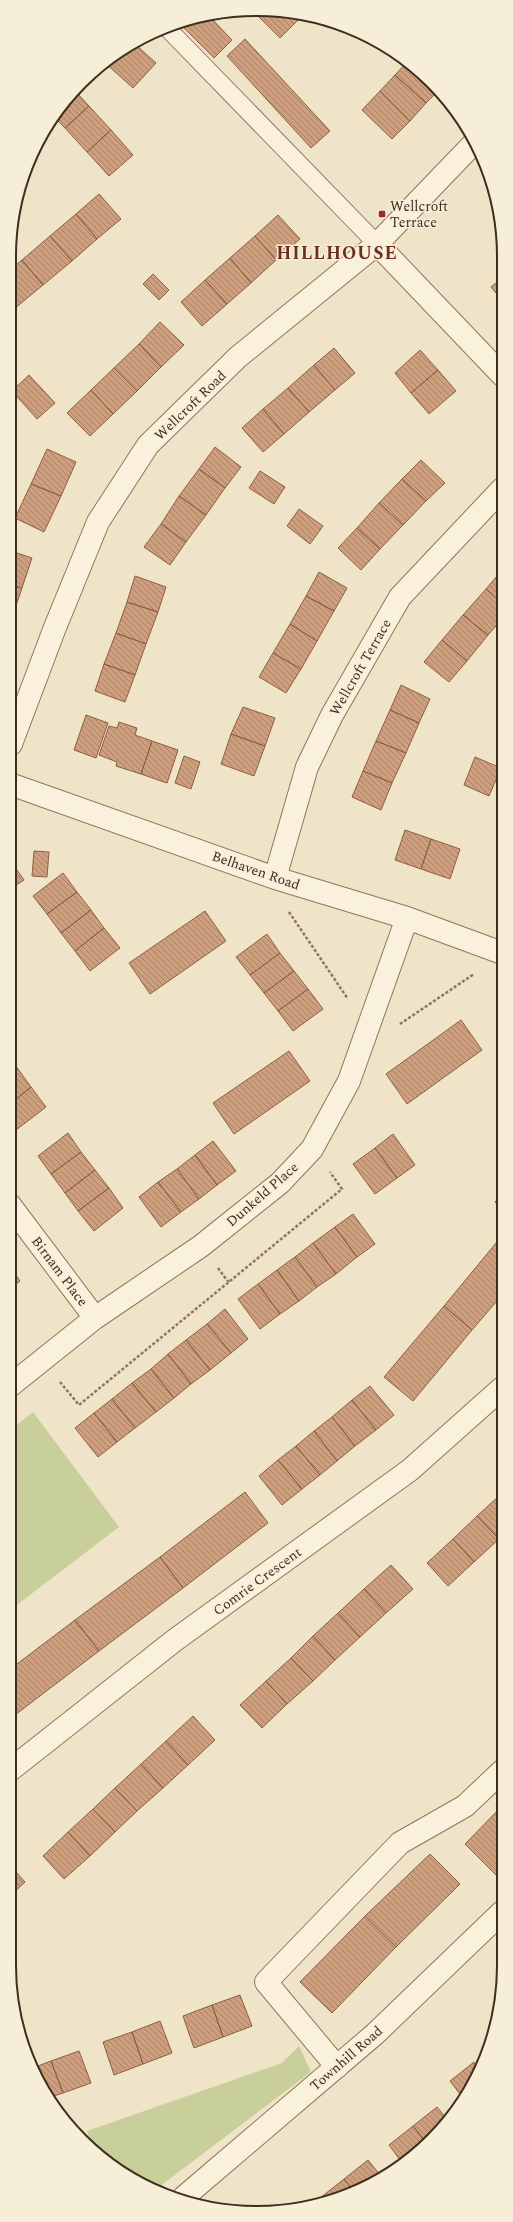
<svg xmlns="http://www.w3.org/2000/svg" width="513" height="2222" viewBox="0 0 513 2222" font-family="Spectral,serif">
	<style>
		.grass { fill: #c9cf9b }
		.building { fill: url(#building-back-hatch); stroke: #8d5f41 }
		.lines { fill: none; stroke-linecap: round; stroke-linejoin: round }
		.service-casing { stroke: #8d765c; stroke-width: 19 }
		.minor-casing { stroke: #8d765c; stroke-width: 24 }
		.path { stroke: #8d765c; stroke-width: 2.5; stroke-dasharray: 3 2; stroke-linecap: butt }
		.service { stroke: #faf1dc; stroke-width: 17 }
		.minor { stroke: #faf1dc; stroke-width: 22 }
		.poi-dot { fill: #9e2a2b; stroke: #f7eed8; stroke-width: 1.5 }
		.labels { text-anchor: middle; stroke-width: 3; stroke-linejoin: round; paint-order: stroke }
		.poi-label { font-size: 14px; fill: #3d2e20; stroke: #f7eed8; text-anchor: start }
		.street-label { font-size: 14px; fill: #3d2e20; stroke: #f7eed8 }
		.district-label { font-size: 18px; font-weight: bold; letter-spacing: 1px; fill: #6b2e1e; stroke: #f7eed8 }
		.rim { fill: none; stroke: #3d2e20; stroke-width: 2 }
	</style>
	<defs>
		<pattern id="building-back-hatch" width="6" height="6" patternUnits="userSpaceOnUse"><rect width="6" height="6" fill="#cf9f7d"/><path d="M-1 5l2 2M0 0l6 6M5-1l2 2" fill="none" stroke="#a98266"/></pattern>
	</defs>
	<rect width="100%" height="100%" fill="#f0e4c8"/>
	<path class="grass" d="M33,1412L119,1527L9,1611L10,1430Z
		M299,2046L311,2072L155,2190L147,2188L92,2145L87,2131L282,2063Z"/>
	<path class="building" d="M289,11L300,18L280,38L255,13Z
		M209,16L232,40L214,58L180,24L193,17Z
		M245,39L330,131L311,148L227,56Z
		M136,45L156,63L133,88L104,62Z
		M406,63L432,82L438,91L426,103L395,75Z
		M395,75L426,103L410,121L380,91Z
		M380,91L410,121L392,139L362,110Z
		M77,93L89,106L65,128L55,118Z
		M89,106L111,130L87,152L65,128Z
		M111,130L133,155L109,176L87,152Z
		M99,194L121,219L97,239L76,214Z
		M76,214L97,239L72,261L50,236Z
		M278,215L300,239L276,260L255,236Z
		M50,236L72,261L43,285L22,260Z
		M255,236L276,260L251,283L230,258Z
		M230,258L251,283L227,304L205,280Z
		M22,260L43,285L14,309L11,306V269Z
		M153,274L169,290L159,300L143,284Z
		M502,278V300L491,287Z
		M205,280L227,304L202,326L181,302Z
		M160,322L184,345L161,367L139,344Z
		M139,344L161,367L137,391L114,368Z
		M334,348L355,373L335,390L314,365Z
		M420,350L438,370L411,393L395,373Z
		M314,365L335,390L309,412L288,388Z
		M114,368L137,391L113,414L91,390Z
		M438,370L456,391L429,414L411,393Z
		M29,375L55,403L37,419L12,391Z
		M288,388L309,412L284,434L263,409Z
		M91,390L113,414L90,436L67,413Z
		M263,409L284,434L263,452L242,428Z
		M215,447L241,467L225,488L199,469Z
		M47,449L76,462L61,496L31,484Z
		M421,460L445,483L426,501L402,479Z
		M199,469L225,488L206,515L179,496Z
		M260,471L285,487L274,504L249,488Z
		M402,479L426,501L403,525L379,503Z
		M31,484L61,496L44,532L15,518Z
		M179,496L206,515L186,542L161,524Z
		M379,503L403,525L380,549L357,528Z
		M299,509L323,526L310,544L287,526Z
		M161,524L186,542L170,565L144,547Z
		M357,528L380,549L361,570L338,548Z
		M11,551L32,558L22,588L11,585Z
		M502,570V603L486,589Z
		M319,572L347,588L334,611L306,596Z
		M135,576L166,587L158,612L127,602Z
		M11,585L22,588L11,620Z
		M486,589L502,603V619L488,635L463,615Z
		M306,596L334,611L317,641L290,624Z
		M127,602L158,612L146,644L116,633Z
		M463,615L488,635L467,661L442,640Z
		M290,624L317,641L301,669L273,653Z
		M116,633L146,644L135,675L104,664Z
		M442,640L467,661L449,682L424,662Z
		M273,653L301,669L286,693L259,677Z
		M104,664L135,675L125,702L95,691Z
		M401,685L430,699L419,723L390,710Z
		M243,707L275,718L265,746L231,734Z
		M390,710L419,723L406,753L376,741Z
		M86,715L108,723L96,758L74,750Z
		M119,722L137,728L135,735L152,741L141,774L116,766L117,762L99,755L109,726L117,728Z
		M231,734L265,746L254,776L221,764Z
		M152,741L178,750L167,783L141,774Z
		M376,741L406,753L392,783L363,771Z
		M184,756L200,762L191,789L175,783Z
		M475,757L501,768L489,796L464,785Z
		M363,771L392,783L381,810L352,797Z
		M405,830L431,839L421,869L395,860Z
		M431,839L460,849L450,879L421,869Z
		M34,851L49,852L47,877L32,876Z
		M10,860L24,880L10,889Z
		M63,873L77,892L47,914L33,896Z
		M77,892L91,910L61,933L47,914Z
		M91,910L104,928L75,951L61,933Z
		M205,911L226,941L150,994L129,963Z
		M104,928L120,948L90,971L75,951Z
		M267,934L280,953L250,975L236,957Z
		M280,953L294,971L264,993L250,975Z
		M294,971L308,989L278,1011L264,993Z
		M308,989L323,1009L293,1031L278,1011Z
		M461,1020L482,1050L407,1104L386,1074Z
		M289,1051L310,1081L234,1134L213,1103Z
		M10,1059L18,1069L10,1075Z
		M18,1069L31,1087L10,1104V1075Z
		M31,1087L46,1107L16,1130L10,1122V1104Z
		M68,1133L81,1152L51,1174L38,1156Z
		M393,1134L415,1165L397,1178L375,1148Z
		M213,1141L236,1171L217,1185L195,1155Z
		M375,1148L397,1178L375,1194L353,1164Z
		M81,1152L95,1170L65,1193L51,1174Z
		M195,1155L217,1185L199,1199L177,1169Z
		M177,1169L199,1199L181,1212L158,1182Z
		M95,1170L109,1188L78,1211L65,1193Z
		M158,1182L181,1212L161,1227L139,1197Z
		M109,1188L123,1208L94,1231L78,1211Z
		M502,1194V1209L495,1202Z
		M353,1214L375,1244L357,1257L335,1227Z
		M335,1227L357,1257L336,1274L313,1243Z
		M501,1237L502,1295L472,1330L444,1306Z
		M313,1243L336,1274L317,1287L295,1257Z
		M295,1257L317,1287L299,1301L277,1270Z
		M10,1267L20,1281L10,1289Z
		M277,1270L299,1301L280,1314L258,1284Z
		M258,1284L280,1314L260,1329L238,1299Z
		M444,1306L472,1330L413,1401L384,1377Z
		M225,1309L248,1339L231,1353L207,1324Z
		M207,1324L231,1353L210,1370L186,1340Z
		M186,1340L210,1370L191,1384L168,1354Z
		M168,1354L191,1384L174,1398L151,1369Z
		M151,1369L174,1398L156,1412L132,1383Z
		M132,1383L156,1412L135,1428L112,1399Z
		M370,1386L394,1415L376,1430L352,1400Z
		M112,1399L135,1428L117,1442L94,1413Z
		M352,1400L376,1430L355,1446L332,1417Z
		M94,1413L117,1442L98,1457L75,1428Z
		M332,1417L355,1446L337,1461L314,1431Z
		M314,1431L337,1461L320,1475L296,1446Z
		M296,1446L320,1475L302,1489L278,1460Z
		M278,1460L302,1489L282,1505L259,1476Z
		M245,1492L268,1523L183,1588L160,1557Z
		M500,1495L502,1497V1536L499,1539L477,1516Z
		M477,1516L499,1539L474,1562L453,1539Z
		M453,1539L474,1562L448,1586L427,1563Z
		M160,1557L183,1588L99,1651L75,1620Z
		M391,1565L413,1589L386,1613L364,1589Z
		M364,1589L386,1613L360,1637L338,1613Z
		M338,1613L360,1637L335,1660L313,1636Z
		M75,1620L99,1651L15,1715L9,1708V1670Z
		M313,1636L335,1660L313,1681L291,1658Z
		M291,1658L313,1681L287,1704L266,1681Z
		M266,1681L287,1704L262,1728L240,1705Z
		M193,1716L215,1740L188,1765L166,1741Z
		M166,1741L188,1765L163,1788L141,1764Z
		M141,1764L163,1788L137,1811L115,1788Z
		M115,1788L137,1811L115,1832L93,1809Z
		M502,1806V1869L496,1875L465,1844Z
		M93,1809L115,1832L90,1856L68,1832Z
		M68,1832L90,1856L64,1879L43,1856Z
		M430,1854L460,1884L396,1947L365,1916Z
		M9,1864L25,1882L9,1897Z
		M365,1916L396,1947L332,2013L300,1982Z
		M240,1995L252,2026L223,2037L212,2005Z
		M212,2005L223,2037L194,2048L183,2016Z
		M160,2021L172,2053L143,2064L132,2032Z
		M132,2032L143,2064L114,2075L103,2042Z
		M79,2051L91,2083L63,2093L51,2061Z
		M51,2061L63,2093L51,2097L33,2068Z
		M474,2062L478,2068L471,2089L463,2098L450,2081Z
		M437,2107L446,2118L425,2141L413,2126Z
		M413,2126L425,2141L403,2164L389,2145Z
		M368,2160L380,2175L352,2189L344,2179Z
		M344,2179L352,2189L324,2203L320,2198Z"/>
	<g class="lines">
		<g class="service-casing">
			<path id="service" d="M168,29L377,244"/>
		</g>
		<g class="minor-casing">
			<path id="minor" d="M377,244L502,375
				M11,744L54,630L98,522L148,445L238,357L377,244L475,142
				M10,784L275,878L407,918L502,953
				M275,878L307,767L332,715L400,597L502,489
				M10,1205L95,1318
				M10,1386L95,1318L201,1246L280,1183L312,1149L349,1081L407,918
				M9,1771L175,1640L410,1470L502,1388
				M337,2067L266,1982L400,1843L465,1806L502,1771
				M184,2197L375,2034L502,1912"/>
		</g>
		<path class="path" d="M289,912L348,999
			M400,1024L474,974
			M218,1268L229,1283
			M60,1382L79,1405L342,1189L330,1172"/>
		<use href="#service" class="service"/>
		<use href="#minor" class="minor"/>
	</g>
	<rect class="poi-dot" x="378" y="210" width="8" height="8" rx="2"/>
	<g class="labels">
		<g class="poi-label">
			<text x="390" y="211">Wellcroft<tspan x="390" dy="16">Terrace</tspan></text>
		</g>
		<g class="street-label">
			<text transform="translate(190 405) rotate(-44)" y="5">Wellcroft Road</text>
			<text transform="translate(360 667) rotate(-60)" y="5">Wellcroft Terrace</text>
			<text transform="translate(256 870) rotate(19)" y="5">Belhaven Road</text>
			<text transform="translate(262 1194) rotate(-41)" y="5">Dunkeld Place</text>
			<text transform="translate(60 1271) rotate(53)" y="5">Birnam Place</text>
			<text transform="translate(257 1581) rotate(-36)" y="5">Comrie Crescent</text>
			<text transform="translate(346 2058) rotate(-41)" y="5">Townhill Road</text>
		</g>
		<g class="district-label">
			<text x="337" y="259">HILLHOUSE</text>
		</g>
	</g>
	<path d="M0 0H513V2222H0ZM256 16H257A240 240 0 0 1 497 256V1966A240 240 0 0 1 257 2206H256A240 240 0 0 1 16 1966V256A240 240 0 0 1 256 16Z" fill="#f7eed8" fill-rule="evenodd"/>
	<path class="rim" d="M256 16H257A240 240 0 0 1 497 256V1966A240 240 0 0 1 257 2206H256A240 240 0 0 1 16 1966V256A240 240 0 0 1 256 16Z"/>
</svg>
